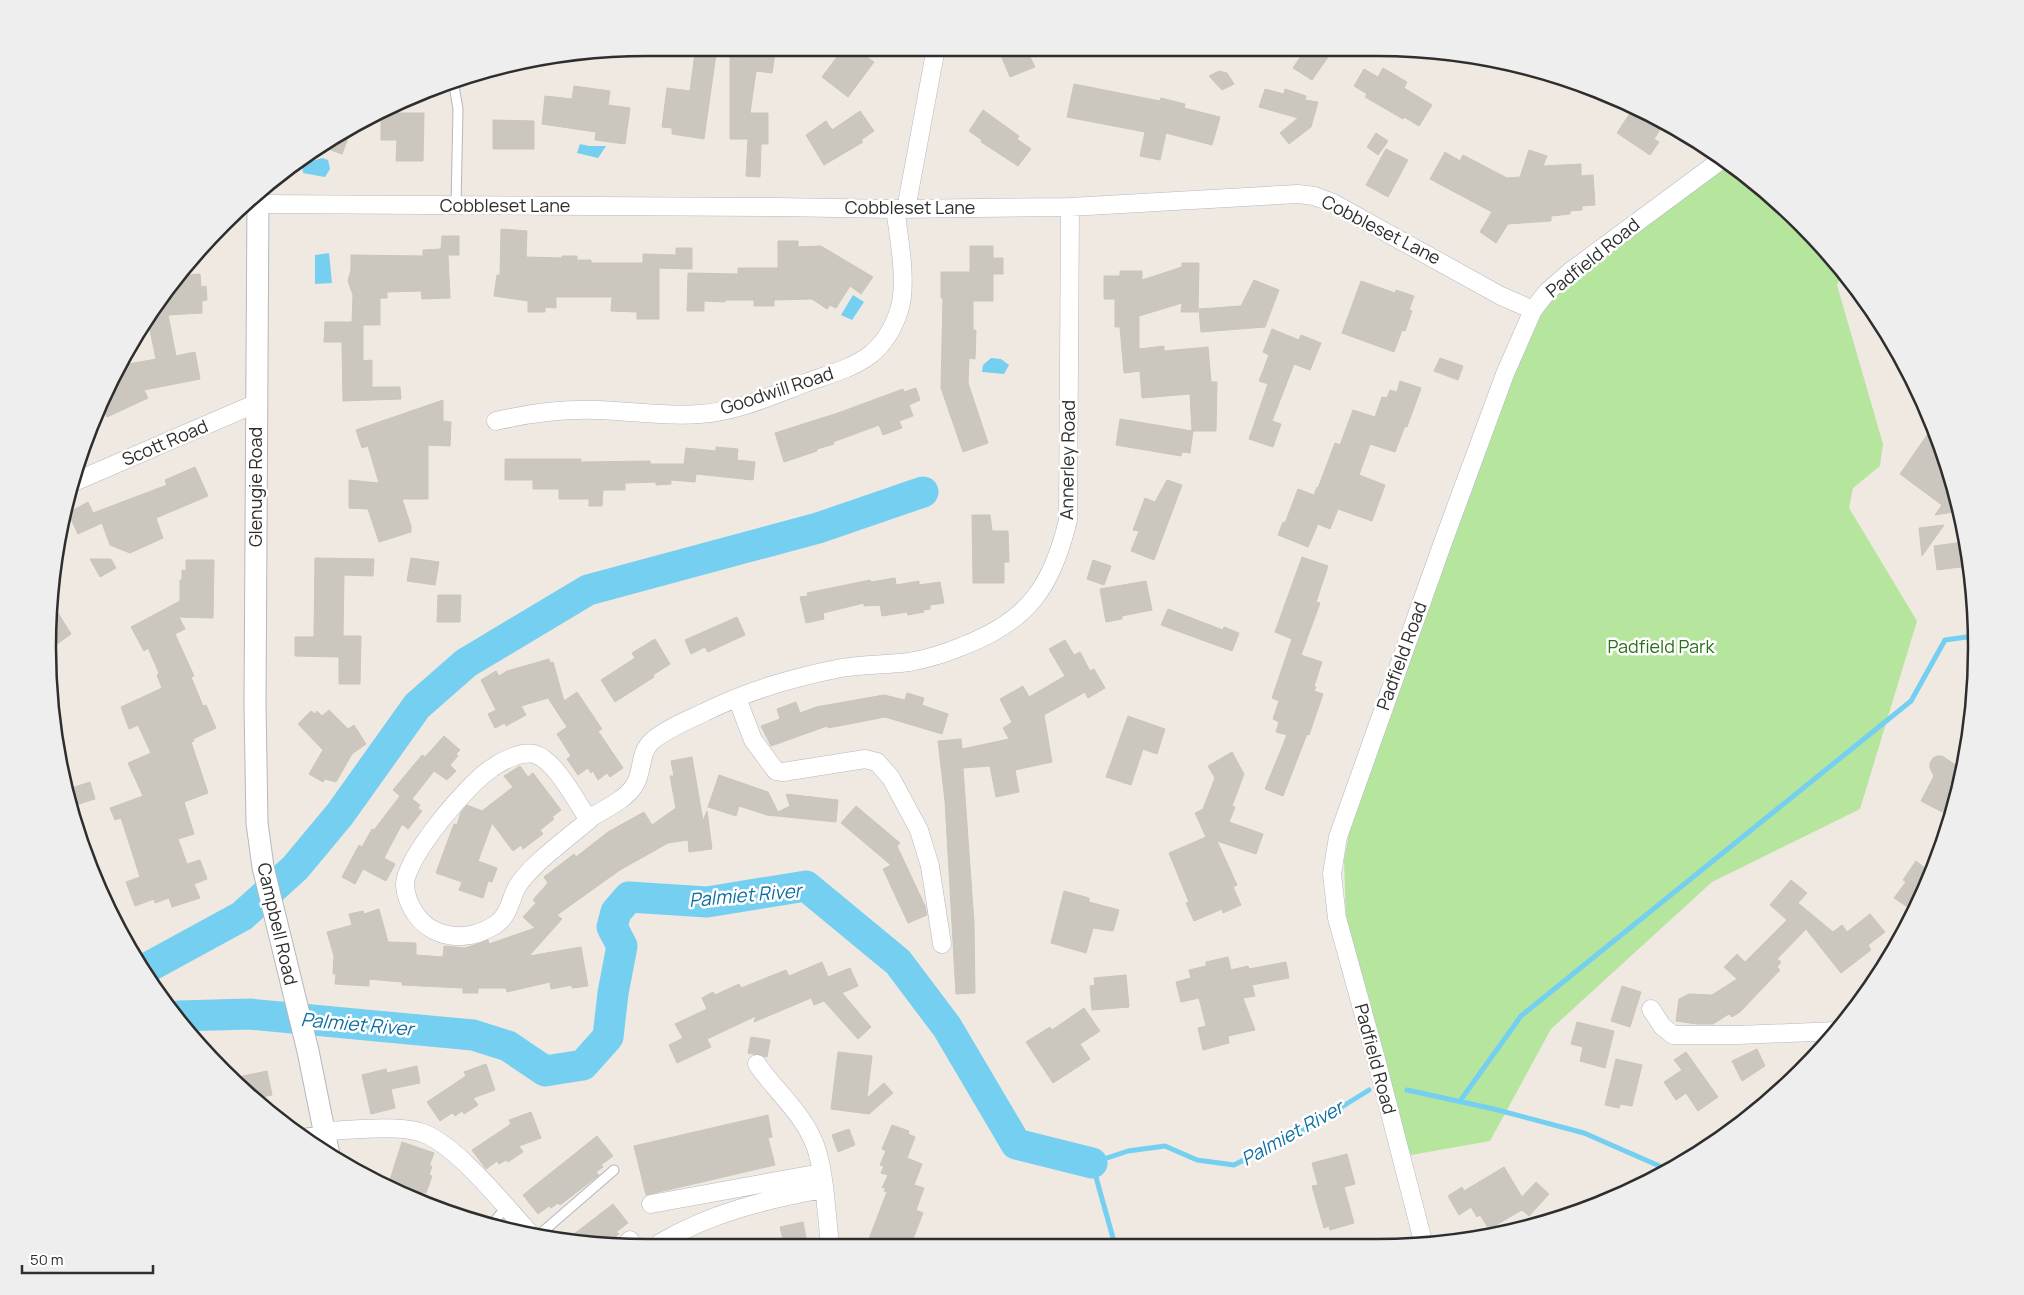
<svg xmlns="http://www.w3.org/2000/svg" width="2024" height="1295" viewBox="0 0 2024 1295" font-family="Manrope,sans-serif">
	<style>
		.green { fill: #b6e59e }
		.water { fill: #75cff0 }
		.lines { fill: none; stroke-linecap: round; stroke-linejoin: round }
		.stream { stroke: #75cff0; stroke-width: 5 }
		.river { stroke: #75cff0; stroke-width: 31 }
		.building { fill: #cbc7bf; stroke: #cbc5ba }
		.service-casing { stroke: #b4b7c1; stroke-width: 11 }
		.minor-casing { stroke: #b4b7c1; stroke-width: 19 }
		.tertiary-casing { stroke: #b4b7c1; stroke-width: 23 }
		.service { stroke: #fff; stroke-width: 9 }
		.minor { stroke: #fff; stroke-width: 18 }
		.tertiary { stroke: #fff; stroke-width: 21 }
		.labels { text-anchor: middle; stroke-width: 5; stroke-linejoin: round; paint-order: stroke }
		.street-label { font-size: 18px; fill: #2e2e2e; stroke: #fff }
		.park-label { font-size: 18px; fill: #2c6e1b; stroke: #fff }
		.water-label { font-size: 19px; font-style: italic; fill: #0d6fa3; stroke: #fff }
		.rim { fill: none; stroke: #2e2e2e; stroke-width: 2.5 }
	</style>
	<rect width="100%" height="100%" fill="#efe9e1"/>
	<path class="green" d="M1728,165L1772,196L1843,272L1837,285L1883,444L1880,466L1853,488L1849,508L1917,621L1860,809L1712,882L1551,1029L1490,1141L1411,1155L1399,1130L1346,917L1344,860L1353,813L1521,349L1558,283Z"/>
	<path class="water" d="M580,144L589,146H606L598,158L577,153Z
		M322,158L328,160L330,169L325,177L303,173L302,164Z
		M329,253L332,283L315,284V255Z
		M853,295L864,302L852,320L841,315Z
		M991,358L1001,359L1009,365L1004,374L982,372L983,365Z"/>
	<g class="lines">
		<path class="stream" d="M1407,1090L1494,1109L1584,1133L1664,1168L1666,1171
			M1460,1101L1521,1016L1911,701L1945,640L1974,636
			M1115,1245L1092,1163L1128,1151L1165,1146L1197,1160L1234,1165L1311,1126L1369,1090"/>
		<path class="river" d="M143,970L242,916L295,868L340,814L417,706L466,663L588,590L818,528L923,492
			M179,1016L249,1014L473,1035L508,1046L545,1071L583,1065L608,1037L613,993L622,946L612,927L616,912L629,897L707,902L806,886L898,962L947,1027L1016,1144L1092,1163"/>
	</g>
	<path class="building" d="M695,53L716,54L704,139L672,134V128L662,127L667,88L690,91Z
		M738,53H775L772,73L756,71L750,113H768V144H761L760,177L746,176L748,139H730V56L738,57Z
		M840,53H862L874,62L848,97L822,77Z
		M1000,53H1028L1035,67L1010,77Z
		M1303,53H1331L1312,80L1293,68Z
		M1383,68L1407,82L1404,88L1432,105L1419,126L1404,117L1403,119L1365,97L1367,94L1354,86L1364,69L1378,77Z
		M1219,71L1227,73L1234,84L1222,90L1209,76Z
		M1074,84L1160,101L1161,98L1185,104L1184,108L1220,117L1212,145L1166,133L1160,160L1140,156L1145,132L1067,117Z
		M574,86L610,91L608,105L630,108L625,144L595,140L596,132L542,124L545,96L572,99Z
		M1265,89L1284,94L1285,89L1306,96L1305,100L1318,102L1311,127L1289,144L1280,133L1298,118L1259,107Z
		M1634,107L1663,125L1654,139L1659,142L1650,155L1617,133Z
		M983,110L1019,136L1017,139L1031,149L1018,166L981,142L982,140L969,131Z
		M860,111L874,131L861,140L863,142L824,165L806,135L826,121L832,130Z
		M386,113H424L423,161H396L397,140H381V115Z
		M493,120L534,121V149H493Z
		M351,130L342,154L320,146Z
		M1376,133L1388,141L1378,155L1367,147Z
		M1386,149L1408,160L1388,197L1366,185Z
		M1529,150L1547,156L1543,166L1581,164V176L1593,175L1595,205L1582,206V210L1570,211V214L1551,216V221L1508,224L1496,243L1480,232L1492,212L1430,179L1445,152L1460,161L1463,155L1507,178L1520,177Z
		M501,229L527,231L526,257L562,258V256H577V260H591V263H643V254L676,255V248H692V269L659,268V319H637V312L611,311L612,297H556V308L545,307V312H528V301L494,296L497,275H500Z
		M442,236H459V255H448L450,298L422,299L421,291L387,292V298H380V325H363V361L372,360V387H400L401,399L343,401L342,342H324L325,322H352L353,295L348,281L351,270V255L423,256V250L441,249Z
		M778,241H798V247L821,246L873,277L861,294L850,286L836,308L830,305L827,309L812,299L774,300V306H754V300H725V302L704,301V311H687L688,273L738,274V268H778Z
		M970,246H993V258H1003V274H993V301H973V330H976L975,359L969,358L968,383L988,443L963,452L941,388L943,298H941V272H970Z
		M1182,263H1199L1198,312H1181L1182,303L1139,316V349L1164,346V351L1208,347L1211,382H1217L1216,431H1193L1190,453L1182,452L1181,456L1116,445L1120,419L1192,431L1190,394L1142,398L1140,371L1124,373L1120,327H1115V299H1104V276H1120V271H1142V280L1182,267Z
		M200,274L201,287L206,286L207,300L202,301V313L168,315L176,356L195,352L200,379L144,390L148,398L107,417L102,405L126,351L129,364L156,359L150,330L139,331L177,276Z
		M1254,280L1279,290L1265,327L1201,332L1199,309L1241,306Z
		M1361,281L1395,293L1396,290L1414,296L1409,310L1412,311L1405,331L1402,330L1394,352L1342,333Z
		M1272,329L1299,340L1301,335L1321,343L1310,370L1294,364L1272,421L1281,424L1273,447L1249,439L1268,384L1259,381L1269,355L1263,352Z
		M1440,358L1463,366L1458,380L1434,371Z
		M1400,381L1421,388L1407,427L1405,426L1395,452L1370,444L1359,475L1385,485L1372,521L1338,509L1330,529L1318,524L1308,547L1278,535L1283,522L1285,523L1298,489L1314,495L1317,487L1318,488L1335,443L1340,445L1353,410L1375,417L1382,397L1387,398L1390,390L1397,392Z
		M916,388L920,400L909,405L913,416L899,421L902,428L883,435L879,425L833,442L834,444L817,449V451L784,462L775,433L838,413L903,389L904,392Z
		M443,400V421L451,422L450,446L428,445V499H402L411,526V532L379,542L368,509L349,508V480L379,483L368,446L362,448L356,430Z
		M1932,428L1956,492L1960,517L1953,512L1935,515L1942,505L1900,474Z
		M716,447L738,449L737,460L755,462L753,480L696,474L695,482L671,480V484L656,485V482L625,483V490H603L602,506H589V499H559V489H533V480H505V459H581V462L650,461V464H684L686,448L716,451Z
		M195,467L208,496L156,518L163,538L130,553L110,545L102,523L78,534L68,513L88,502L93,513L167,485L165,480Z
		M1167,480L1182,485L1154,560L1131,551L1139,531L1133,530L1145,498L1155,502Z
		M972,515H990L992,531H1008L1009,562H1004V583H973Z
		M1944,525L1922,556L1919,528Z
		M1964,542L1968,566L1937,570L1934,546Z
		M1302,557L1328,566L1316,602L1320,603L1301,655L1322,662L1314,686L1316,687L1314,691L1323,694L1309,735L1307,734L1283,796L1265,789L1287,735L1276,732L1279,722L1273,719L1279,701L1272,698L1292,639L1275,632Z
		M315,558L374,559L373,576L344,575L343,636H361L360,684H339V657L295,656V637H314Z
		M411,558L439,562L435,585L407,581Z
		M90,559H111L116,568L100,577Z
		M186,560H214L213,618L179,617L185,629L175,634L194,676L191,677L203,706L206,705L216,728L193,739L194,741L191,742L208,793L184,802L194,834L178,839L187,864L200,860L207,879L194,884L200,898L172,907L169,898L155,903L154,899L135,906L126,882L140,877L121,818L115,820L110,808L143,796L128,763L151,753L138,725L129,729L121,707L162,688L157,675L159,673L148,648L144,651L131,627L180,601V580H182V570L186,571Z
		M1093,560L1111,566L1104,585L1087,579Z
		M895,578L896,585L919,581V585L940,582L944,603L930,605V609L923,610L924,612L908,615L907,612L882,616L880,605L864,606V603L823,613L824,619L806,623L800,597L808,596L807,593L870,580L871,582Z
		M1146,581L1152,610L1122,616V619L1106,622L1100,589Z
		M438,595H461L460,622H437Z
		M50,600L71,634L50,649L49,609Z
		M1168,609L1223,630L1224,627L1239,633L1232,651L1161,625Z
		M737,617L745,635L708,652L705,647L691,654L685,640Z
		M655,639L670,664L653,675L654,677L615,702L601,680L635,658L632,653Z
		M1065,640L1074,655L1080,652L1090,671L1094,669L1105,688L1088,698L1085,692L1044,715L1052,762L1015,770L1019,792L996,797L990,766L963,768L974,923L975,993L956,994L945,801L938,741L961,739L962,749L1009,739L1003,728L1012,722L1000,699L1023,686L1029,697L1065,676L1049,649Z
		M549,659L550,663L553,662L564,701L577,692L602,729L598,731L623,768L610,777L607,773L598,780L593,771L591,773L588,768L578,775L567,759L571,756L557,734L567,727L548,698L521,706L526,715L506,726L505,723L495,728L488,714L496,710L481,680L496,671L499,676L507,671Z
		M907,693L924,698L922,705L948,714L942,734L885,717L828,728L827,726L771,746L761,726L780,719L777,709L796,702L800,713L816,707L884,695L905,700Z
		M329,710L348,729L354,725L366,744L352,754L336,782L325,779L323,782L309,774L323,750L298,724L311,711L315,714L317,711L322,716Z
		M1128,716L1165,729L1157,754L1143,749L1131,785L1106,777Z
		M444,736L460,750L456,754L458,756L450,765L456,771L447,780L434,771L412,799L420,805L418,808L422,811L408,829L402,824L384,858L395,864L386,881L363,869L355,884L342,877L359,845L362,847L372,829L374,830L400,796L393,790L422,755L425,757Z
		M1232,752L1244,774L1232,806L1235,807L1229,822L1263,834L1256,854L1217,841L1237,885L1233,887L1241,905L1223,913L1222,909L1194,921L1186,903L1189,902L1169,853L1206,837L1195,813L1203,809L1215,778L1208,766Z
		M1937,756H1942L1959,767L1949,786L1957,789L1950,816L1921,801L1934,776L1930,768V763L1933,758Z
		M692,757L703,821L707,811L712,849L689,852L688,840L668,843L620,870L557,915L562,919L529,956L581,947L588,986L572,988V985L551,989L550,982L507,992L506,988H478V993H463V988L402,985V982L369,979V986L335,984L336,974H333L334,956L327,932L352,925L349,914L363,911L364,914L379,909L388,942L416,943V955L443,957L444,946L465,948L488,940L489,944L535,928L523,917L536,903L533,900L548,883L544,877L574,854L576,857L608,832L644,812L652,825L676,808L670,776H674L671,761Z
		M520,766L528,777L533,773L561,810L552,817L554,819L540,830L543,834L523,849L521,845L513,851L492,823L478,861L497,868L492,882L488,881L483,898L459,890L462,882L436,873L454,824L457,825L461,812L467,805L482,811L513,787L504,776Z
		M719,775L768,792L778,812L790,806L786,794L838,800L836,822L767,815L739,806L736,816L708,807Z
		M90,782L95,799L69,807L65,790Z
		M856,806L900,843L897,846L925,906L927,915L908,923L883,869L891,865L841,823Z
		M1916,861L1930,872L1912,910L1894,898L1906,882L1903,880Z
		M1791,880L1807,893L1798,903L1833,932L1842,925L1847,932L1870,914L1885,932L1868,945L1871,950L1841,973L1806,929L1777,959L1781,962L1777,967L1780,970L1740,1012L1732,1017L1729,1014L1713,1024H1697L1676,1021L1679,999L1689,994L1712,995L1737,979L1724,967L1737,954L1745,962L1787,920L1770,905Z
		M1064,891L1089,898V902L1119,910L1113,931L1093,928L1086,953L1051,943Z
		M1228,957L1231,970L1248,966L1249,969L1286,962L1289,978L1252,985L1255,996L1243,998L1255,1030L1228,1036L1229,1043L1203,1050L1198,1028L1206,1026L1199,998L1181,1002L1176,982L1191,978L1189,970L1206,966V962Z
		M822,962L828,977L850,968L858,986L842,993L871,1027L858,1039L824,1001L814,1005L811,998L754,1022L756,1016L707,1039L711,1047L677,1063L669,1045L683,1038L675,1024L707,1009L702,998L713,992L715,995L739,984L741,988L786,970L789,976Z
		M1126,975L1129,1007L1092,1010L1090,986L1095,985L1094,978Z
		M1622,986L1641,992L1630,1027L1611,1021Z
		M1084,1008L1100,1031L1080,1044L1090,1059L1053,1083L1026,1042L1050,1027L1052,1030Z
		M1577,1022L1614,1031L1605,1068L1580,1061L1583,1047L1571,1044Z
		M751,1037L770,1040L767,1057L748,1053Z
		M1757,1049L1765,1066L1742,1081L1732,1061Z
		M838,1052L872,1056L867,1098L884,1083L893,1093L869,1114L831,1109Z
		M1686,1052L1718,1097L1698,1111L1686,1093L1676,1100L1664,1082L1682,1070L1674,1060Z
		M1616,1059L1642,1065L1632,1106L1620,1104L1619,1108L1605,1105Z
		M486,1064L495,1090L473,1098L478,1105L464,1114L462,1111L455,1116L452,1113L440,1121L427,1102L466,1076L464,1072Z
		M417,1066L420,1083L391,1089L395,1108L371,1114L362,1075L386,1069L387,1073Z
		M267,1071L272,1095L253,1099L234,1078Z
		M531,1112L541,1138L519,1146L523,1152L508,1162L506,1160L499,1164L497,1161L486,1169L472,1150L511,1124L509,1120Z
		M768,1115L772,1137L768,1138L775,1165L646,1195L634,1146Z
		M892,1125L909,1131L908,1134L915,1137L907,1158L922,1164L914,1185L924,1188L916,1210L923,1213L911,1244H867L887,1192L884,1191L886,1187L882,1188L888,1175L881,1173L884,1166L880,1165L886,1151L882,1149Z
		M849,1129L855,1145L838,1152L832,1135Z
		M597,1136L613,1156L601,1165L603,1167L596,1172L599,1175L560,1205L558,1203L551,1208L549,1206L538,1214L523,1195Z
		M402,1142L434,1153L429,1166H432L429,1175L432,1176L426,1193L423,1192L420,1201H417L388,1186Z
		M1347,1154L1355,1184L1344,1187L1354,1223L1330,1230L1329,1226L1324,1228L1312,1186L1318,1185L1312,1163Z
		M1504,1167L1522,1197L1536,1182L1549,1194L1529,1216L1522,1210L1489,1229L1480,1215L1477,1217L1471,1207L1459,1215L1448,1196L1462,1187L1464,1191Z
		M613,1204L628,1223L616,1232L619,1234L608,1243L565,1241Z
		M803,1222L807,1243H784L780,1227Z"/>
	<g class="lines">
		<g class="service-casing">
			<path id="service" d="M453,80L458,109L456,206
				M298,1134L324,1131
				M494,1222L506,1207
				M540,1234L614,1170"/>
		</g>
		<g class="minor-casing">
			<path id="minor" d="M258,204L775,207L895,209L1070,207L1298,194L1314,196L1333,203L1501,296L1533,310
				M906,209L935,53
				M496,421C530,413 563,409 597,410C631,411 666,417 700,414C736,412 771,396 805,383C827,375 851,369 870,355C885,343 895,325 900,307C907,282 899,236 895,209
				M74,482L257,403
				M737,698L753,740L776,771L783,772L865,759L877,762L891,778L919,830L930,866L942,944
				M589,820C577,803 555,759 534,754C521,751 502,761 492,768C468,783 406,857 405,884C405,890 407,897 409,902C424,938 463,945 495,925C509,916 510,900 517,887C529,866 569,837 589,820L592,817C606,808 625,800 634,786C644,772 638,754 652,741C666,729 688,720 705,712C747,691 795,677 841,668C863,664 886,665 909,662C927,659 946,653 963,646C1028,621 1052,587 1068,520L1070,207
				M1651,1009L1662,1026L1673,1035H1738L1837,1031
				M757,1064C774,1089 799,1110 812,1138C825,1164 826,1213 830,1244
				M324,1131C352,1130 394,1125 420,1132C454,1142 503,1204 528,1231
				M651,1204L821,1173
				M627,1243L630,1240
				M660,1243C710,1213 768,1199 824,1189
				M1424,1245L1376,1059L1337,918L1332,874L1338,837L1442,545L1505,374L1533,310L1547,292L1571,271L1721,160"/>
		</g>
		<g class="tertiary-casing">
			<path id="tertiary" d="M258,195L255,705L257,823L263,867L308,1051L329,1155"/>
		</g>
		<use href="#service" class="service"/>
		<use href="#minor" class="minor"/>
		<use href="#tertiary" class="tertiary"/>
	</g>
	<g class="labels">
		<g class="street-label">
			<text x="505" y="212">Cobbleset Lane</text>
			<text x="910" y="214">Cobbleset Lane</text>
			<text transform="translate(1381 230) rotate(27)" y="6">Cobbleset Lane</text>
			<text transform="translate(1593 258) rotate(-39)" y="6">Padfield Road</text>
			<text transform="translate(777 391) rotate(-18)" y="6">Goodwill Road</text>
			<text transform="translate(165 443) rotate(-23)" y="6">Scott Road</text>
			<text transform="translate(1068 460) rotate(-89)" y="6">Annerley Road</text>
			<text transform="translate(256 487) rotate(-90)" y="6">Glenugie Road</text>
			<text transform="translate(1402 656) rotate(-70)" y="6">Padfield Road</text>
			<text transform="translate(277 924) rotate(77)" y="6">Campbell Road</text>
			<text transform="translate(1375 1059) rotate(75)" y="6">Padfield Road</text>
		</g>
		<g class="park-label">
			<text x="1661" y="653">Padfield Park</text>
		</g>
		<g class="water-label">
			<text transform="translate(745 895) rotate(-5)" y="7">Palmiet River</text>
			<text transform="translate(357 1024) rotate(5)" y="7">Palmiet River</text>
			<text transform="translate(1292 1133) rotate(-29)" y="7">Palmiet River</text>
		</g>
	</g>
	<path d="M0 0H2024V1295H0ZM647 56H1377A591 591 0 0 1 1968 647V648A591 591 0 0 1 1377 1239H647A591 591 0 0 1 56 648V647A591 591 0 0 1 647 56Z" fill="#eee" fill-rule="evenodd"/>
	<path class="rim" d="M647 56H1377A591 591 0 0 1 1968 647V648A591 591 0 0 1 1377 1239H647A591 591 0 0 1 56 648V647A591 591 0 0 1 647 56Z"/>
	<path d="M22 1265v8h131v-8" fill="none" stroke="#2e2e2e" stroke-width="2.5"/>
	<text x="30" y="1265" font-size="15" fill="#2e2e2e" stroke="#ffffff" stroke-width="4" paint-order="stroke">50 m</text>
</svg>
